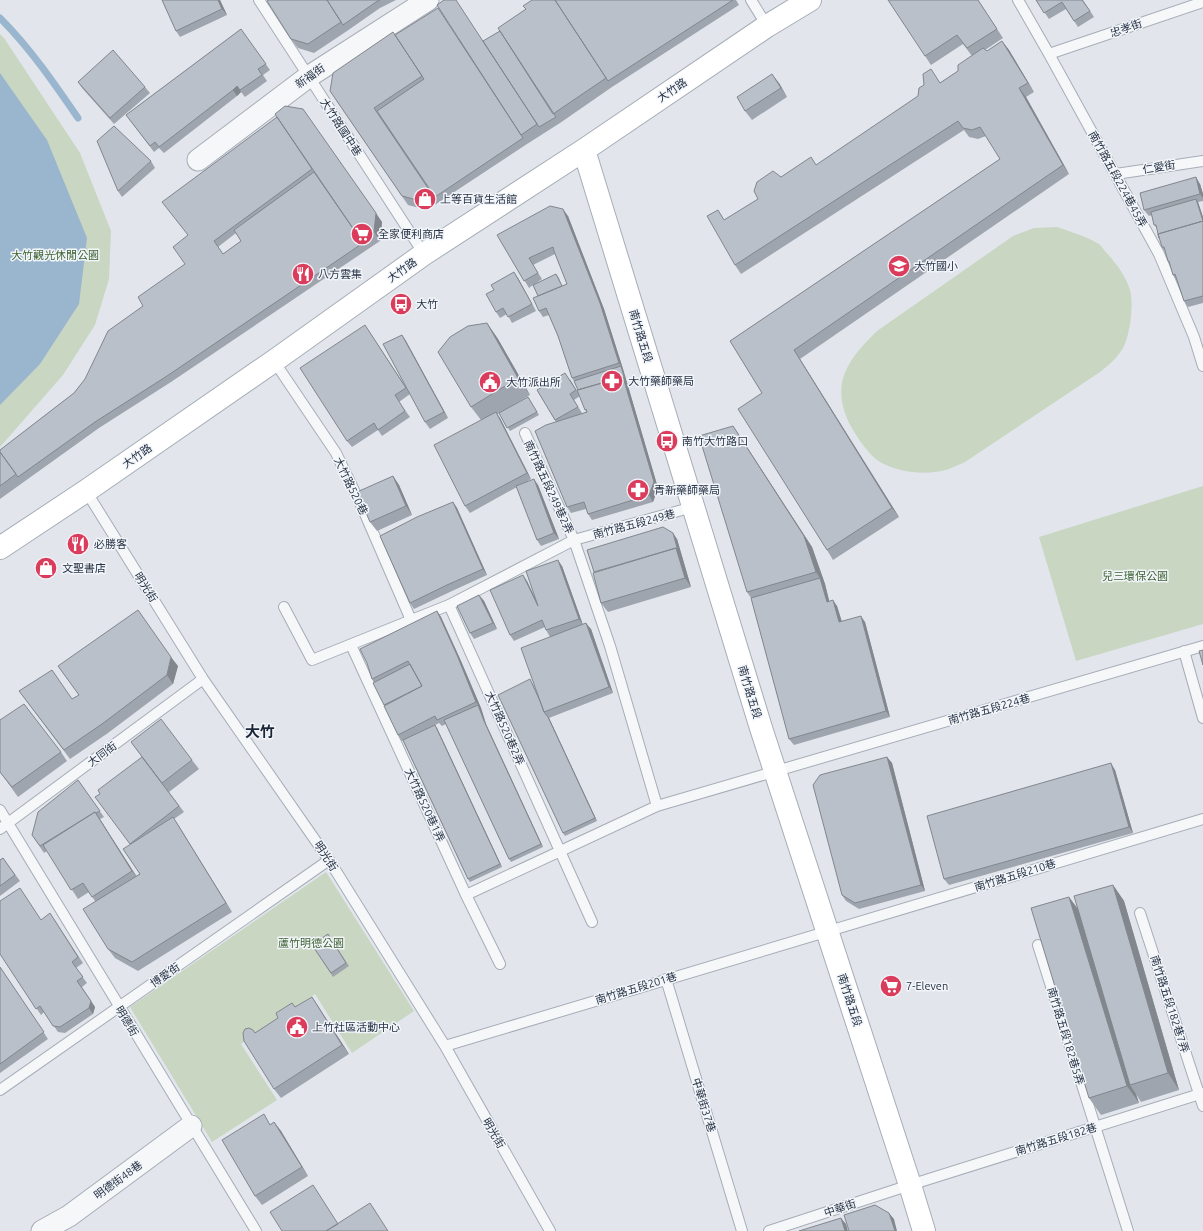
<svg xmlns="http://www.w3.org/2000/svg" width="1203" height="1231" viewBox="0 0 1203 1231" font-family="Ubuntu,'Noto Sans TC',sans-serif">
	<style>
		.green { fill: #c8d6c2 }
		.water { fill: #9ab6cf }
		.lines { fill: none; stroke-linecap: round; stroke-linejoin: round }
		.stream { stroke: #9ab6cf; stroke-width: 7 }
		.lane-casing { stroke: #a6adb7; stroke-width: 12 }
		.street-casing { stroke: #a6adb7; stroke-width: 23 }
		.secondary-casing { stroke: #a6adb7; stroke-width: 24 }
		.lane { stroke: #f5f7f9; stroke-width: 10 }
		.street { stroke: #f5f7f9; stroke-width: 21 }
		.secondary { stroke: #fff; stroke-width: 22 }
		.wall { fill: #9fa5ae; fill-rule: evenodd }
		.shaded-wall { fill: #82868d }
		.building { fill: #b9c0ca; stroke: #82868d }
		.labels { text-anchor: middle; stroke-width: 3; stroke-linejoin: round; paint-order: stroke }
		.street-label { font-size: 11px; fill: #283446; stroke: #f2f5f9 }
		.poi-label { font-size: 11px; fill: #283446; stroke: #f2f5f9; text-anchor: start }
		.park-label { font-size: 11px; fill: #3f6334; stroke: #f2f5f9 }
		.district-label { font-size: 15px; font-weight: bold; fill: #1a2536; stroke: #f2f5f9 }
	</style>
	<rect width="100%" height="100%" fill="#e2e6ec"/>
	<path class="green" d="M0,34L4,38L80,153L111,231L109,279L95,325L63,375L0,447Z
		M1057,227C1068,231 1088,237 1097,243C1100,244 1102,247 1104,250C1115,262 1125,274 1130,290C1134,303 1130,336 1123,348C1117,358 1109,365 1100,372L965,462C960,464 954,467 949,469C927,476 900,473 880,462C870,456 859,440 853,430C845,417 839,399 842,383C846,362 862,346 877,331L1013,236L1034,228Z
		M1203,486V624L1076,661L1039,537Z
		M326,872L414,1011L352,1053L315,994L241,1044L277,1100L212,1142L130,1007Z"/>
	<path class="water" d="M0,73L47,140L87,238L79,304L40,364L0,405Z"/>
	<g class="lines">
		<path class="stream" d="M0,18C30,48 54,83 78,118"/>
		<g class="lane-casing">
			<path id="lane" d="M259,0L424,254
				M751,0L767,26
				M1018,0L1049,54L1159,254L1194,337L1203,366
				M1049,54L1203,2
				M1116,174L1203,161
				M274,361L336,453L362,507L411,620
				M525,433L574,540L610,646L657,806
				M86,491L203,679L329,860L445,1046L550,1231
				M449,605L592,922
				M284,607L312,660L449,605L574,540L693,507
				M351,645L466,895L500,964
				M1184,651L1203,718
				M0,810L256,1231
				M0,829L203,679
				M466,895L657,806L1203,646
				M1140,913L1203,1106
				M1038,945L1128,1231
				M666,979L742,1231
				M445,1046L1203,819
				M0,1090L329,860
				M769,1231L910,1185L1203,1093"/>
		</g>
		<g class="street-casing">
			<path id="street" d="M198,160L308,77L428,0
				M42,1231L69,1216L191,1126"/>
		</g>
		<g class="secondary-casing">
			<path id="secondary" d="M584,150L761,728L910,1185L924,1231
				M0,548L86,491L274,361L424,254L584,150L767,26L810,0"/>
		</g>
		<use href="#lane" class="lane"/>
		<use href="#street" class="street"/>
		<use href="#secondary" class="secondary"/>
	</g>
	<path class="wall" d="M162,0H220L227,15L180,37L176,31Z
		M269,0H396L380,8L347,31L314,53L298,48L291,39Z
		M532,0H736L739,5L612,87L560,123L527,144L427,210L408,205L330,91L395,36L484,41L500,31L526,9Z
		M978,0L1003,38L985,50L987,51L1002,41L1009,50L1034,92L1026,97L1069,174L800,359L899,517L833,560L827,550L762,393L730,341L1000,159L986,136L978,139L969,137L964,130L741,274L735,265L725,220L758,199L781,177L816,165L958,71L972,56L963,44L931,65L925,56Z
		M1036,0H1083L1094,17L1078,27L1066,9L1049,19Z
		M241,29L270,70L263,75L267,81L245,97L241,92L237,96L164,153L159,148L154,152L126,115Z
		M78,82L145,87L150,93L114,124L82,88Z
		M779,83L787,97L752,120L745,111Z
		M277,117L382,222L380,241L171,382L99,428L0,499V450L74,393L143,306L185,264L187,236ZM236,233L241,241L223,254L218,247Z
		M151,161L155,168L122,197L118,191Z
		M1200,184L1203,194V201L1198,202L1203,217V303L1188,307L1184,301L1177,281L1173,275L1170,264L1168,261L1165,252L1162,247L1157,228L1154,225L1152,215L1149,216L1144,210Z
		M568,216L604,309L623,369L658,488L653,502L592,520L588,514L586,509L571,513L567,507L556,422L537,390L570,379L579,394L578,390L574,381L572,378L558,336L549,315L543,317L539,311L538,296L533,285L529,288L497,235ZM555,254L567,284L562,286L559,278L556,274L535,284L542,279L533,265ZM580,396L586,412L580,414L582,413L574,400Z
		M518,278L536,311L512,323L507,314L500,318L496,312Z
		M487,323L498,339L530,395L502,412L528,397L539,415L510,431L499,413L497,415L500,418L531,479L526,482L538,485L559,539L541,546L537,540L517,487L470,513L465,506L481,420L471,407Z
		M369,331L410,393L402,335L406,341L448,418L430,429L425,422L410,394L399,402L410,417L382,436L378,430L352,447L347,441Z
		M733,426L741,438L812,547L825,584L829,601L837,606L842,622H865L890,717L794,745L789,739L751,598L747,592Z
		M393,476L399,485L412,515L377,531L370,522Z
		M453,502L457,508L487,575L452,591L414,609L410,603Z
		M677,539L691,587L608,612L601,603Z
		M562,566L583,625L591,629L613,693L549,718L597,821L565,836L563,833L532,682L538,695L576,627L550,637L546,630L545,627L514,641L510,635L527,581L535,598Z
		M479,595L484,601L497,629L474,639L470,633Z
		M437,611L441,617L461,661L481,708L486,724L543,847L511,862L509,859L446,724L442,726L439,723L428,729L437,728L502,867L470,882L468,879L403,741H402L398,735L374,682L372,679Z
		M58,666H178L173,684L108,733L70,759L19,691L72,699L79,695Z
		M0,720L61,752L67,761L18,797L0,772Z
		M131,742L192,760L199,769L169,792L184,812L174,819L232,912L138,971L115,958L108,949L95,901L89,892L78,899L47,851L44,853L32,835L78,780L104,817L100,819L136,876L140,874L131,844L100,803V794L142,757Z
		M887,757L892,763L925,891L859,909L846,901L842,895Z
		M1115,770L1133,833L949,885L944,879Z
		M3,858L20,881L0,896V860Z
		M1113,885L1124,901L1179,1090L1141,1102L1136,1094L1139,1103L1101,1115L1089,1098L1069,897L1078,910Z
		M54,919L83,963L76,968L87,983L82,987L95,1007L93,1014L65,1033L58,1032L44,1012L41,1015L0,954L41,920Z
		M328,934L349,966L333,977L312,945Z
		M0,967L48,1039L0,1073Z
		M312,997L349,1054L281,1098L274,1089L255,1033Z
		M274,1122L281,1131L308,1176L262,1205L255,1196L271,1124Z"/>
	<path class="shaded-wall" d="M218,0H220L227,15L222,9Z
		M1002,41L1009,50L1034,92L1028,83Z
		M772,74L779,83L787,97L781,88Z
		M237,86L241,92L237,96L233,90Z
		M1019,88L1026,97L1069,174L1063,165Z
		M1196,177L1200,184L1203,194V198L1200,194Z
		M1196,199L1198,202L1203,217V221Z
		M563,209L568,216L604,309L623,369L658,488L653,502L649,495L621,366L619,363Z
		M376,213L382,222L380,241L374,232Z
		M514,272L518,278L536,311L532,304Z
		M487,323L498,339L530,395L518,378Z
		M402,335L406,341L448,418L444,412Z
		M794,350L800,359L899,517L892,508Z
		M496,412L500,418L531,479L527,473Z
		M733,426L741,438L812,547L825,584L831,608L827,602L820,578L816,572Z
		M393,476L399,485L412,515L406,506Z
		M534,479L538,485L559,539L554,533Z
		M453,502L457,508L487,575L483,569Z
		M673,533L677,539L691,587L685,578L676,548Z
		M558,560L562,566L583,625L579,619Z
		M523,575L527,581L542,613L538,606Z
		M479,595L484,601L497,629L493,623Z
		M833,600L837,606L844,629L839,622Z
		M437,611L441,617L461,661L481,708L486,724L543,847L541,844L484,721L478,705L476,702Z
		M861,616L865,622L890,717L886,711Z
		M586,623L591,629L613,693L609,687Z
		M171,657L178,666L173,684L167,675Z
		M548,718H549L597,821L595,818Z
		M435,725L437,728L502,867L500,864Z
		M887,757L892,763L925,891L921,885Z
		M1111,763L1115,770L1133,833L1129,827Z
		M95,812L101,821L139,880L132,871Z
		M173,817L179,826L232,912L226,903Z
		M1113,885L1124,901L1179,1090L1168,1073Z
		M1069,897L1081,913L1130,1085L1136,1094L1139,1103L1127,1086Z
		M77,981L95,1007L93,1014L89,1008Z
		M312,997L318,1006L349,1054L342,1045Z
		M274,1122L281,1131L308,1176L302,1167Z
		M889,1213L894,1219L897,1231H895Z
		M841,1218L846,1224L848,1231H845Z"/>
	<path class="building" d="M162,0H218L222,9L176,31Z
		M269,0H327L341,22L308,44L291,39L267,1Z
		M327,0H380L376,2L343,25Z
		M444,0H456L537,124L521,135L437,5Z
		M532,0H555L606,78L553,114L498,28L526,9L523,6Z
		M555,0H733L608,81Z
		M888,0H978L997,29L967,48L957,35L925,56Z
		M1036,0H1082L1090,11L1074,21L1062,2L1044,13Z
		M438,8L523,138L435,197L377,111L424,79L395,35Z
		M241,29L266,64L258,69L262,75L240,90L237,86L233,90L159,147L155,142L150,146L126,115Z
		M500,31L556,117L539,127L483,41Z
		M393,32L422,76L374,108L432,194L421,201L402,196L330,91L333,73Z
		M1002,41L1028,83L1019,88L1063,165L794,350L892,508L827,550L738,409L762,393L730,341L1000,159L980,127L972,130L963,128L958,121L735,265L707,216L718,210L724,220L758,199L754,191L757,182L773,171L781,177L811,157L816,165L918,96L919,88L924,85L923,74L931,69L940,83L958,71V65L983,48L987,51Z
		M113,50L145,87L110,118L78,82Z
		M772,74L781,88L745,111L737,97Z
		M285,106L303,109L376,213L374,232L361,240L275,114Z
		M277,117L312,169L214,241L223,254L241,241L234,230L314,172L363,243L167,376L95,422L18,477L0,452V450L74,393L85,379L108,331L143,306L138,297L185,264L173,247L188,235L162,202Z
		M114,126L151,161L118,191L97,141Z
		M1196,177L1200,194L1144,210L1140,193Z
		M1196,199L1203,221L1158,234L1159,238L1156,225H1154L1151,212Z
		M550,206L563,209L600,303L619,363L572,378L558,336L546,308L539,311L533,298L567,284L554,251L553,247L529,258L538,273L524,281L497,235Z
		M1203,221V296L1184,301L1175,274L1173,275L1169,261H1168L1164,247H1162L1158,234Z
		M514,272L532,304L508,317L503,308L496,312L486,294L494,290L491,285Z
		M556,274L562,286L538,296L533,285Z
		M487,323L518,378L471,407L438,352L450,337L468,326Z
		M365,325L406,388L395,395L405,411L378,430L374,423L347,441L300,368Z
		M402,335L444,412L425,422L383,344Z
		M621,366L625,380L623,377L578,390L574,381Z
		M565,373L576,390L570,394L578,407L555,420L537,390Z
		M623,377L654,482L649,495L588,514L584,502L567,507L535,431L546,425L587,412L586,409L585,410L577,390Z
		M528,397L537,412L507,428L499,413Z
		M496,412L527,473L465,506L434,445Z
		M733,426L804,536L816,572L747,592L699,436Z
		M0,452L16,474L0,486Z
		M393,476L406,506L370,522L357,492Z
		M534,479L554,533L537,540L516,486Z
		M453,502L483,569L447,585L410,603L380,536L417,517Z
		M663,527L673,533L678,551L676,548L594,572L587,550Z
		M676,548L685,578L601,603L593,573Z
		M558,560L579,619L546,630L542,620L510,635L490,590L523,575L538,606L526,571Z
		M820,578L827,602L833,600L839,622L861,616L886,711L789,739L751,598Z
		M479,595L493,623L470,633L457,606Z
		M138,610L171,657L167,675L102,724L64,750L19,691L52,670L72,699L79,695L58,666Z
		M437,611L457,655L476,702L437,720L435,716L398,735L384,706L422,686L408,661L372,679L367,663L360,649Z
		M586,623L609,687L544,712L521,648Z
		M1203,650V665L1199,651Z
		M410,664L422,686L384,705L373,683Z
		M530,679L540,701L544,712L548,717L595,818L563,833L498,695Z
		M24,704L61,752L12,787L0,772V720Z
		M478,705L484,721L541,844L509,859L444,720Z
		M161,719L192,760L162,783L131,742Z
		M435,725L500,864L468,879L403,740Z
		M142,757L179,806L130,844L95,797L100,794L98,790Z
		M887,757L921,885L855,903L842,895L813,785L820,775Z
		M1111,763L1129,827L944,879L927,816Z
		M78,780L100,811L96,813L95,812L40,846L32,835L38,812Z
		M95,812L132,871L92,897L83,883L71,890L43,845Z
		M173,817L226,903L132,962L108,949L83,909L140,874L123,849Z
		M3,858L15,875L0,886V860Z
		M1113,885L1168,1073L1130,1085L1074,896Z
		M20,888L41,920L50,913L78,957L72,962L83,977L77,981L91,1001L89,1008L60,1027L53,1026L40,1006L36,1009L0,954V901Z
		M1069,897L1127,1086L1089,1098L1031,908Z
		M328,934L346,963L331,973L312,945Z
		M0,967L44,1032L0,1064Z
		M312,997L342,1045L274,1089L244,1041L243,1033L245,1029L249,1028L253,1030L255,1033L278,1018L276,1013L292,1003L295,1007Z
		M264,1114L270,1125L274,1122L302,1167L255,1196L222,1140Z
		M313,1185L338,1224L326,1231H282L270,1212Z
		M370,1203L388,1231H326Z
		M875,1205L889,1213L895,1231H849L844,1215Z
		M841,1218L845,1231H799Z"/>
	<defs>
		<g id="shop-disc" transform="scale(1.15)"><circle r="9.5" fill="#db3c5c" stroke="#f2f5f9"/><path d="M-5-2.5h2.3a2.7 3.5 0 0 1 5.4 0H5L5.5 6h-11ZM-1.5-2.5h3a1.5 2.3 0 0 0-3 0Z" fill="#fff"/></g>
		<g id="supermarket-disc" transform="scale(1.15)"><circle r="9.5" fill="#db3c5c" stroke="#f2f5f9"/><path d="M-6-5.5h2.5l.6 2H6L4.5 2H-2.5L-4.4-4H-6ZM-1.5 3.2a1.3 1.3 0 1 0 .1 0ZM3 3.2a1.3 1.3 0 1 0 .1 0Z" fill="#fff"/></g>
		<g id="school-disc" transform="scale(1.15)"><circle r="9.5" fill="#db3c5c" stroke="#f2f5f9"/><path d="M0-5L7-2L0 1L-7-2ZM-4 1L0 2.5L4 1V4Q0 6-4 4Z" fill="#fff"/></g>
		<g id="restaurant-disc" transform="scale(1.15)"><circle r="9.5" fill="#db3c5c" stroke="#f2f5f9"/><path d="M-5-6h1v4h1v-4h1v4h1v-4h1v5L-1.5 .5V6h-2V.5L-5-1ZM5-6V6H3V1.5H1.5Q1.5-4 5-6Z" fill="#fff"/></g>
		<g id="bus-disc" transform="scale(1.15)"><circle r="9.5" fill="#db3c5c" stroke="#f2f5f9"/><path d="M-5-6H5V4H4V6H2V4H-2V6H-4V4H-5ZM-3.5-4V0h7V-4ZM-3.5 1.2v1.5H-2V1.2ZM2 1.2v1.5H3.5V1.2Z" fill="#fff"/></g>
		<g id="pharmacy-disc" transform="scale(1.15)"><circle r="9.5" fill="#db3c5c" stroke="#f2f5f9"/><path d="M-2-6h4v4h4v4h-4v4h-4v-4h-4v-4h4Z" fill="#fff"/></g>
		<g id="civic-disc" transform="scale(1.15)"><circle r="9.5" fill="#db3c5c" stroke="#f2f5f9"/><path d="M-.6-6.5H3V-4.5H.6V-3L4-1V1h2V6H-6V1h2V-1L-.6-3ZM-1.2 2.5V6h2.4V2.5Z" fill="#fff"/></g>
	</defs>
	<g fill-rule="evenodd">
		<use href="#shop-disc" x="425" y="199"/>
		<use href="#supermarket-disc" x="362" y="234"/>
		<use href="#school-disc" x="899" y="266"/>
		<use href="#restaurant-disc" x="303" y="274"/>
		<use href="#bus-disc" x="401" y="304"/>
		<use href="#pharmacy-disc" x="612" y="381"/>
		<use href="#civic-disc" x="490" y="382"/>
		<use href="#bus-disc" x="667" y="441"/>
		<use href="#pharmacy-disc" x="638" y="490"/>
		<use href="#restaurant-disc" x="78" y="544"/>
		<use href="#shop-disc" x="46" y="568"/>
		<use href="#supermarket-disc" x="891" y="986"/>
		<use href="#civic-disc" x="297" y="1027"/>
	</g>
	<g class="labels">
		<g class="street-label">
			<text transform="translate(1126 28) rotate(-19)" y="4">忠孝街</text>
			<text transform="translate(310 76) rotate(-35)" y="4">新福街</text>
			<text transform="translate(672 90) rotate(-34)" y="4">大竹路</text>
			<text transform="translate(341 127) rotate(57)" y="4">大竹路國中巷</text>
			<text transform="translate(1159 167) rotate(-9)" y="4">仁愛街</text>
			<text transform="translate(1118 179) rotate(61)" y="4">南竹路五段224巷45弄</text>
			<text transform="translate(402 270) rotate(-35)" y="4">大竹路</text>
			<text transform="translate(641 336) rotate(73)" y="4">南竹路五段</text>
			<text transform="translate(137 456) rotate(-35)" y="4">大竹路</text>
			<text transform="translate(351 486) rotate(64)" y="4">大竹路520巷</text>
			<text transform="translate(549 487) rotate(65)" y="4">南竹路五段249巷2弄</text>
			<text transform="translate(634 524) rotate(-15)" y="4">南竹路五段249巷</text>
			<text transform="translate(146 587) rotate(58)" y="4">明光街</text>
			<text transform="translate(750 692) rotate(73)" y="4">南竹路五段</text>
			<text transform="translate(989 709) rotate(-16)" y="4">南竹路五段224巷</text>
			<text transform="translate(505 728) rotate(66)" y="4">大竹路520巷2弄</text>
			<text transform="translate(102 754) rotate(-36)" y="4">大同街</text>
			<text transform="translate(425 805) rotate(65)" y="4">大竹路520巷1弄</text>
			<text transform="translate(326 856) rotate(57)" y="4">明光街</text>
			<text transform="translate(1015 875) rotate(-17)" y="4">南竹路五段210巷</text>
			<text transform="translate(165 975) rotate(-35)" y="4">博愛街</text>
			<text transform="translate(636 988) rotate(-17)" y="4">南竹路五段201巷</text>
			<text transform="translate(850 1000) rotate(72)" y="4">南竹路五段</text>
			<text transform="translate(1170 1004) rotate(72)" y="4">南竹路五段182巷7弄</text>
			<text transform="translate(127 1021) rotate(59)" y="4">明德街</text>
			<text transform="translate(1066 1036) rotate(73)" y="4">南竹路五段182巷5弄</text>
			<text transform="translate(704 1105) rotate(73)" y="4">中華街37巷</text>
			<text transform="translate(494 1133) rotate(60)" y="4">明光街</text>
			<text transform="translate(1056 1139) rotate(-17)" y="4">南竹路五段182巷</text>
			<text transform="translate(118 1180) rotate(-36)" y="4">明德街48巷</text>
			<text transform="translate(840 1208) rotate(-18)" y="4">中華街</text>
		</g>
		<g class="poi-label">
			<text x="440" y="203">上等百貨生活館</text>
			<text x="378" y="238">全家便利商店</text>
			<text x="914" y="270">大竹國小</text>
			<text x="318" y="278">八方雲集</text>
			<text x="416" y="308">大竹</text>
			<text x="628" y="385">大竹藥師藥局</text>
			<text x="506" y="386">大竹派出所</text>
			<text x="682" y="445">南竹大竹路口</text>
			<text x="654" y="494">青新藥師藥局</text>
			<text x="94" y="548">必勝客</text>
			<text x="62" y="572">文聖書店</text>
			<text x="906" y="990">7-Eleven</text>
			<text x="312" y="1031">上竹社區活動中心</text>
		</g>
		<g class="park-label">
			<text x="55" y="259">大竹觀光休閒公園</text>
			<text x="1135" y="580">兒三環保公園</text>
			<text x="311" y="947">蘆竹明德公園</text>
		</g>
		<g class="district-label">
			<text x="260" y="737">大竹</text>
		</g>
	</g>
</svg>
